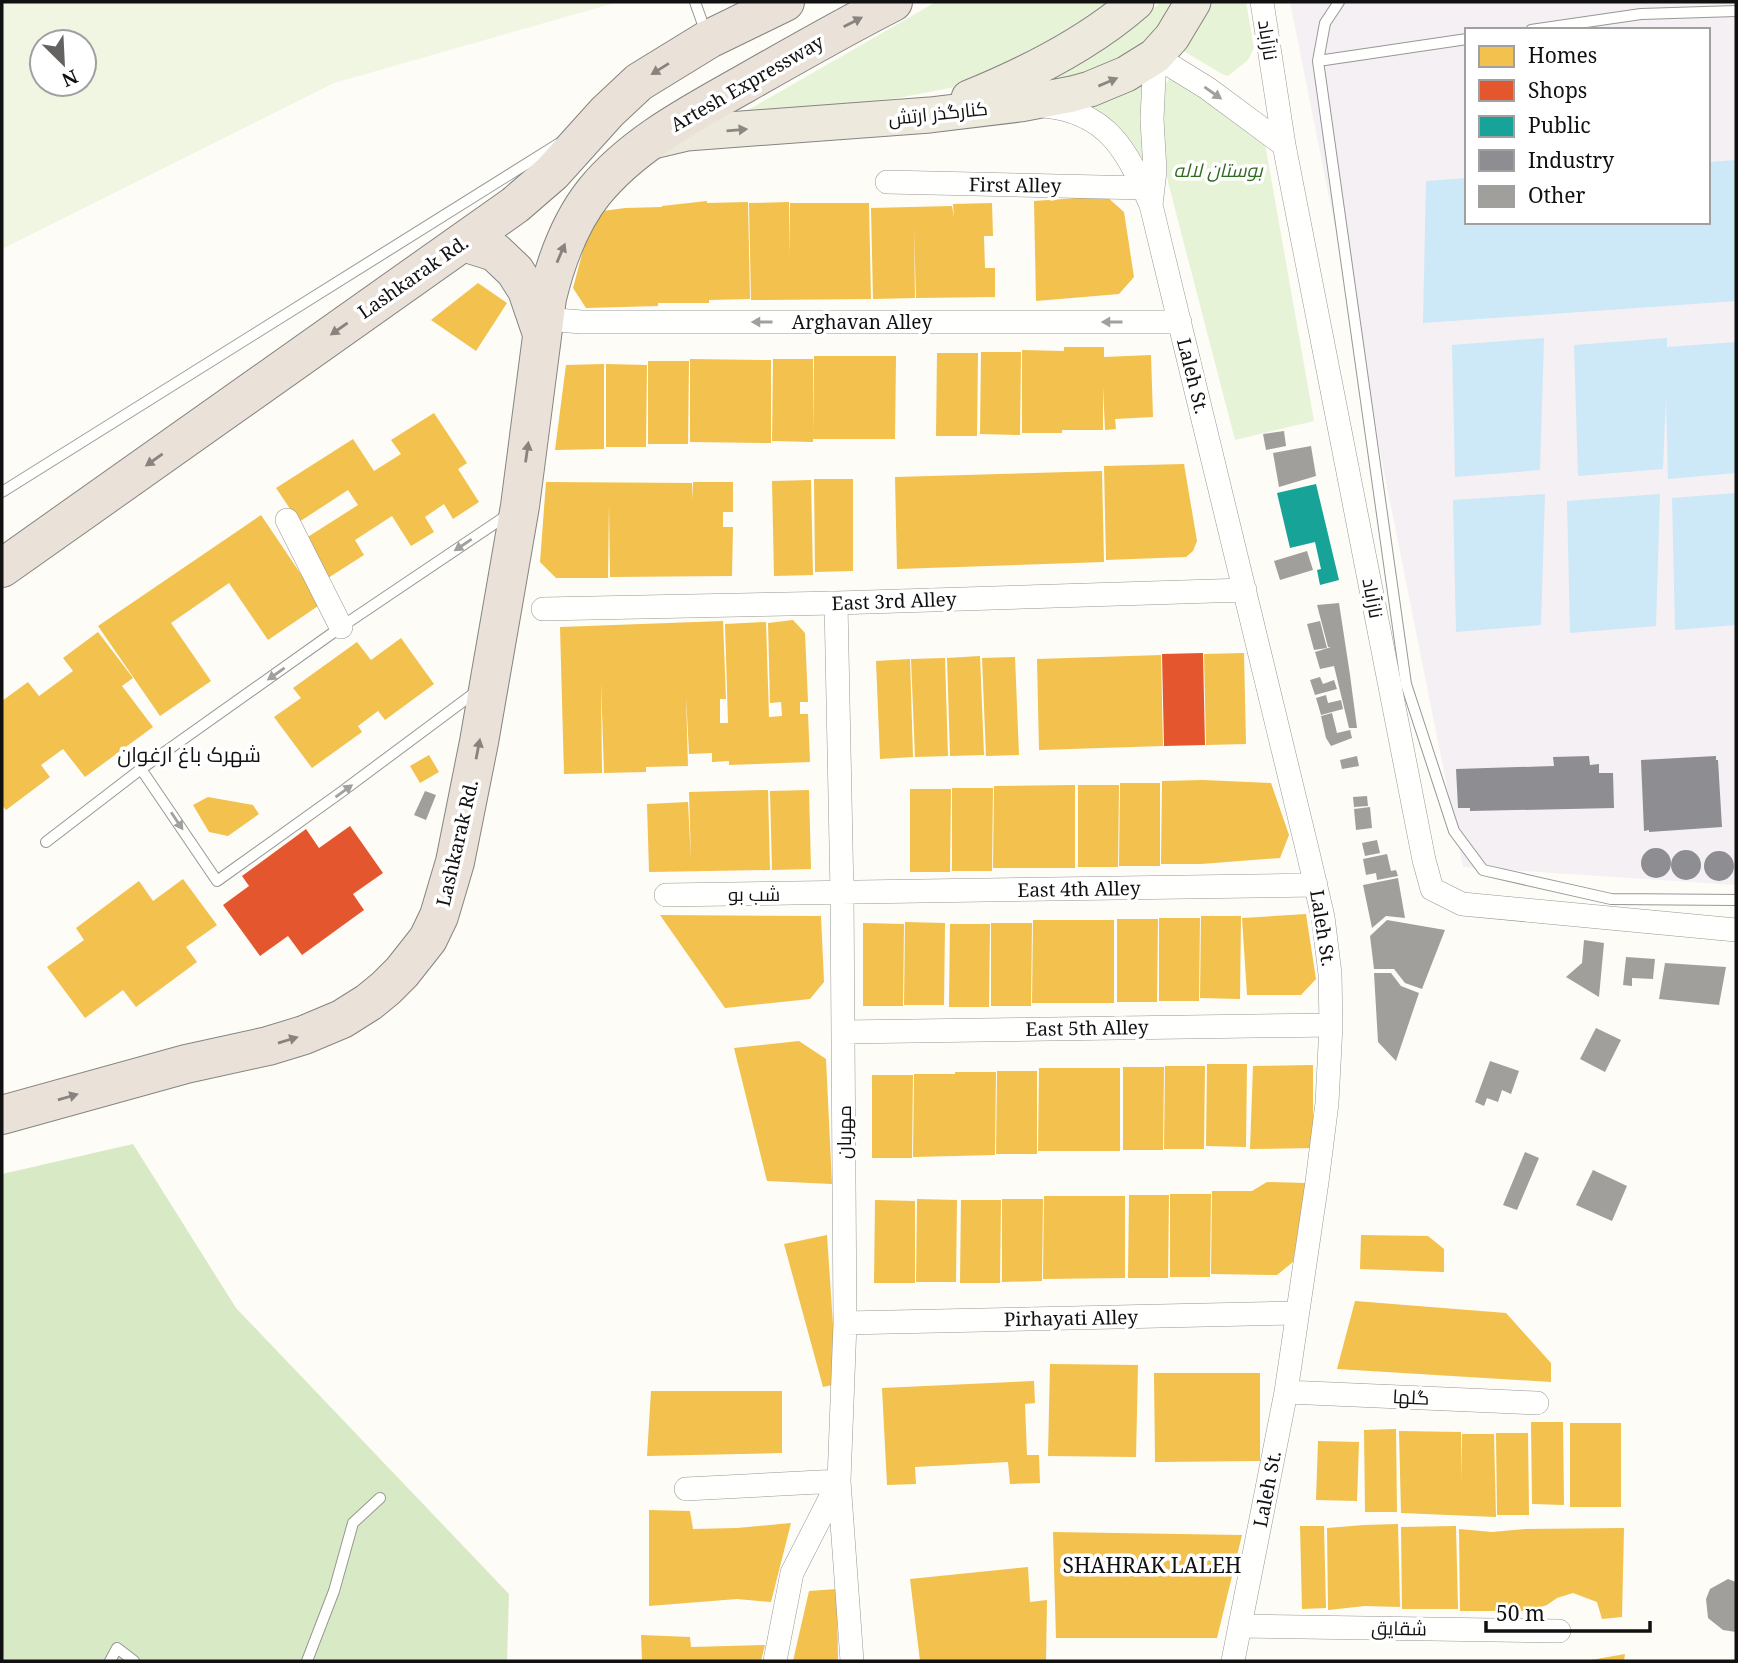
<svg xmlns="http://www.w3.org/2000/svg" width="1738" height="1663" viewBox="0 0 1738 1663" font-family="'Noto Serif',Cairo,serif">
	<style>
		.industrial { fill: #f5f0f3; fill-rule: evenodd }
		.green { fill: #e7f3d7 }
		.forest { fill: #d8eac5 }
		.pitch { fill: #f0f6e1; fill-rule: evenodd }
		.water { fill: #cde8f7 }
		.homes { fill: #f2c14e }
		.shops { fill: #e4572e }
		.public { fill: #17a398 }
		.industry { fill: #8d8d92 }
		.building { fill: #a19f9c }
		.lines { fill: none; stroke-linecap: round; stroke-linejoin: round }
		.lane-casing { stroke: #979795; stroke-width: 12 }
		.street-casing { stroke: #979795; stroke-width: 24 }
		.primary-casing { stroke: #858482; stroke-width: 37 }
		.highway-casing { stroke: #858482; stroke-width: 40 }
		.lane { stroke: #fffffe; stroke-width: 10 }
		.street { stroke: #fffffe; stroke-width: 23 }
		.primary { stroke: #ede9dc; stroke-width: 35 }
		.highway { stroke: #eae1d8; stroke-width: 38 }
		.oneway { fill: #88837e }
		.oneway2 { fill: #8a8881 }
		.oneway3 { fill: #a0a09f }
		.labels { text-anchor: middle; stroke-width: 7; stroke-linejoin: round; paint-order: stroke }
		.street-label { font-size: 19px; fill: #111; stroke: #fff }
		.park-label { font-size: 19px; font-style: italic; fill: #2f6b1f; stroke: #fff }
		.neighbourhood-label { font-size: 21px; fill: #111; stroke: #fff }
	</style>
	<rect width="100%" height="100%" fill="#fdfcf7"/>
	<path class="industrial" d="M1290,2H1736V885L1463,867ZM1467,30H1708V222H1467Z"/>
	<path class="green" d="M936,2H1108L1085,19L1009,69L960,86L898,98L734,118Z
		M1161,2H1177L1154,33L1142,46L1095,75L1032,86L1118,37Z
		M1206,2H1246L1254,48L1248,60L1228,76L1224,75L1180,49Z
		M1146,75L1141,112V133L1146,179L1081,104Z
		M1173,76L1264,138L1314,421L1235,440L1168,182L1161,129L1164,87L1169,79Z"/>
	<path class="forest" d="M133,1144L236,1308L509,1594L507,1661H2V1174Z"/>
	<path class="pitch" d="M2,2H618L334,83L2,249ZM42,42H84V84H42Z"/>
	<path class="water" d="M1736,160V301L1423,323L1426,181L1467,178V222H1708V162Z
		M1544,338L1540,470L1455,477L1452,345Z
		M1667,338V347L1736,342V473L1668,479L1666,397L1663,469L1578,476L1574,345Z
		M1736,493V625L1675,630L1672,498Z
		M1545,494L1541,625L1456,632L1453,500Z
		M1660,494L1656,626L1570,633L1567,501Z"/>
	<path class="homes" d="M1106,196L1124,212L1134,277L1119,294L1036,301L1034,201Z
		M707,201V203L748,202L750,299L709,300V303H658V306L586,308L573,288L589,228L603,211L625,208L662,207V206Z
		M789,202L790,257V203H869L871,299L751,300L749,203Z
		M992,203L993,236H984L985,268H995V297L916,298L914,227L915,298L873,299L871,208L952,206L954,218L953,204Z
		M478,283L507,303L476,351L431,320Z
		M1064,347H1104V357L1151,355L1153,417L1115,419L1116,429L1105,430L1103,387V430H1062V433H1022V350L1064,351Z
		M981,352H1021L1020,435L980,434Z
		M937,353H978L977,436H936Z
		M814,356H896L895,439H813V442L772,441L773,359H813L814,435Z
		M690,359L771,360V443L690,442Z
		M648,361H689L688,444H648Z
		M604,364V449L555,450L566,365Z
		M606,364L647,365L646,447H606Z
		M434,413L467,463L458,469L479,502L453,519L444,504L425,517L434,532L411,546L392,516L355,540L364,555L328,578L303,540L358,505L348,490L299,522L276,488L353,439L374,471L401,454L391,440Z
		M1184,464L1197,541L1193,551L1186,557L1106,560L1104,466Z
		M1102,471L1104,562L897,569L895,477Z
		M814,479H853V571L815,572Z
		M811,480L813,575L774,576L772,481Z
		M546,482L692,483L693,500V482H733V512H723V527H733L732,576L610,577L609,503L608,578H556L540,562Z
		M261,515L321,604L268,640L229,583L171,623L211,681L160,716L98,626Z
		M793,620L805,633L808,702H800V714H808L810,762L729,765V761L712,762V753L689,754L686,695L688,766L646,767V772L604,773L601,681L602,773L564,774L560,627L723,621L726,699H720V723H728L725,624L766,622L769,717L782,716L781,702L770,703L768,623Z
		M98,632L133,678L122,686L153,727L85,777L63,749L41,765L50,777L6,810L2,805V701L28,682L39,696L73,671L63,658Z
		M401,638L434,684L385,720L378,711L358,726L362,732L312,768L274,717L301,698L293,688L357,642L371,660Z
		M1244,653L1246,744L1206,745L1204,654Z
		M1161,655L1163,746L1039,750L1037,659Z
		M980,656L984,755L950,756L947,658Z
		M1015,657L1019,755L986,756L982,658Z
		M945,658L948,756L915,757L911,659Z
		M910,659L913,757L880,759L876,661Z
		M429,755L439,772L420,783L410,766Z
		M1203,780L1271,783L1289,835L1280,858L1201,864H1161L1162,781Z
		M1120,783H1160V866H1119Z
		M1075,785V868H993L994,786Z
		M1078,785H1119L1118,867H1078Z
		M952,788H993L992,871H952Z
		M910,789H951L950,872H910Z
		M768,790L770,870L649,872L647,804L688,802L691,860L689,792Z
		M809,790L811,869L772,870L770,791Z
		M208,797L253,805L259,814L228,836L209,832L193,805Z
		M183,879L217,925L186,947L197,962L136,1007L123,990L85,1018L47,967L84,940L76,928L139,881L153,901Z
		M1306,914L1316,979L1301,995H1247L1242,918Z
		M660,915L821,916L824,982L810,999L725,1008Z
		M1201,916H1241L1240,999L1200,998Z
		M1159,918H1200L1199,1001H1159Z
		M1117,919H1158L1157,1002H1117Z
		M1033,920H1114V1003H1032Z
		M905,922L945,923L944,1005H904Z
		M863,923L904,924L903,1006H863Z
		M991,923H1032L1031,1006H991Z
		M950,924H990L989,1007H949Z
		M799,1041L826,1059L832,1184L767,1181L734,1048Z
		M1207,1064H1247L1246,1147L1206,1146Z
		M1313,1065V1148L1250,1149L1253,1066Z
		M1165,1066H1205L1204,1149H1164Z
		M1123,1067H1164L1163,1150H1123Z
		M1039,1068H1120V1151H1038Z
		M997,1071H1037V1154H996Z
		M955,1072H996L995,1155L913,1157L914,1074H955Z
		M872,1075H913L912,1158H872Z
		M1267,1182L1307,1183L1293,1262L1277,1275L1211,1274L1212,1191H1252Z
		M1170,1194H1211L1210,1277H1170Z
		M1129,1195H1169L1168,1278H1128Z
		M1044,1196H1125V1278L1043,1279Z
		M917,1199L957,1200L956,1282H916Z
		M1002,1199H1043L1042,1281L1002,1282Z
		M875,1200L915,1201V1283H874Z
		M961,1200H1001L1000,1283H960Z
		M827,1235L837,1384L823,1387L784,1244Z
		M1361,1235L1428,1236L1444,1249V1272L1360,1269Z
		M1355,1301L1506,1313L1551,1363V1382L1337,1369Z
		M1050,1364L1138,1365L1136,1457L1048,1456Z
		M1154,1373H1260V1461L1155,1462Z
		M1034,1381L1035,1403L1025,1404L1027,1455H1039L1040,1483L1010,1484L1008,1462L915,1467L916,1484L887,1485L882,1388Z
		M651,1391H782V1453L647,1456Z
		M1531,1422H1563L1564,1505L1532,1504Z
		M1570,1423H1621V1507H1570Z
		M1396,1429L1397,1512H1365L1364,1430Z
		M1399,1431L1461,1432L1462,1482V1434H1494L1496,1517L1401,1513Z
		M1496,1433H1528L1529,1515H1497Z
		M1318,1441L1359,1442L1357,1501L1316,1500Z
		M649,1510L690,1511L693,1529L737,1528L791,1523L771,1602L737,1599L649,1606Z
		M1398,1524L1400,1607L1365,1606L1328,1610L1327,1528L1364,1525Z
		M1300,1526H1324L1326,1608L1302,1609Z
		M1456,1526L1458,1609H1402L1401,1527Z
		M1624,1528L1622,1617L1602,1619L1597,1602L1573,1593L1557,1598L1547,1605L1527,1611H1460L1459,1529L1492,1532L1525,1529Z
		M1053,1532L1242,1535L1217,1638H1056Z
		M1028,1567L1030,1602L1047,1600L1046,1661H920L910,1579Z
		M837,1589L838,1661H793L809,1591Z
		M641,1635L690,1637L691,1647L765,1645L761,1661H642Z
		M1625,1654L1624,1661H1591V1660Z"/>
	<path class="shops" d="M1203,653L1205,745L1164,746L1162,654Z
		M350,826L383,873L353,894L364,910L302,955L288,936L260,956L223,905L249,886L242,876L306,829L319,848Z"/>
	<path class="public" d="M1316,484L1339,580L1320,585L1317,570L1321,569L1315,542L1290,548L1277,493Z"/>
	<path class="industry" d="M1589,756L1590,765L1599,764V773H1613L1614,808L1470,811V808H1458L1456,769L1554,766L1553,757Z
		M1716,756V760H1718L1722,827L1649,832V830L1644,831L1641,760Z
		M1641 863a15 15 0 1 1 30 0a15 15 0 1 1-30 0Z
		M1671 865a15 15 0 1 1 30 0a15 15 0 1 1-30 0Z
		M1704 866a15 15 0 1 1 30 0a15 15 0 1 1-30 0Z"/>
	<path class="building" d="M1284,431L1286,446L1266,450L1263,434Z
		M1311,446L1316,476L1279,487L1273,453Z
		M1307,551L1313,570L1280,580L1274,561Z
		M1339,603L1350,675L1357,728H1349L1334,666L1320,669L1315,652L1331,647H1328L1317,605Z
		M1320,621L1327,648L1314,650L1307,624Z
		M1320,677L1323,684L1334,680L1337,689L1315,695L1310,680Z
		M1326,695L1328,703L1341,700L1343,709L1321,715L1316,698Z
		M1332,713L1337,733L1350,730L1352,738L1331,746L1326,738L1321,716Z
		M1357,756L1359,766L1342,769L1340,760Z
		M425,791L436,795L426,820L414,815Z
		M1367,796L1368,806L1354,807L1353,797Z
		M1370,807L1372,828L1356,830L1354,809Z
		M1377,840L1380,853L1365,856L1362,843Z
		M1387,854L1391,871L1396,870L1398,876L1377,880L1376,873L1366,875L1363,859Z
		M1398,878L1405,918L1386,916L1372,928L1363,885Z
		M1387,920L1445,930L1422,989L1405,983L1394,969H1374L1370,936Z
		M1584,940L1604,943L1599,997L1566,977L1582,963Z
		M1626,957L1655,959L1653,979L1632,978V986L1623,985Z
		M1665,963L1726,967L1719,1005L1659,999Z
		M1374,973H1391L1401,986L1419,993L1396,1061L1378,1042Z
		M1596,1028L1621,1040L1605,1072L1580,1059Z
		M1490,1061L1519,1071L1511,1094L1502,1090L1498,1102L1487,1098L1484,1106L1475,1102Z
		M1525,1152L1539,1158L1517,1210L1503,1205Z
		M1593,1170L1627,1186L1612,1221L1576,1205Z
		M1728,1579L1736,1582V1632L1723,1630L1708,1618L1706,1599L1710,1589Z"/>
	<g class="lines">
		<g class="lane-casing">
			<path id="lane" d="M695,2L706,33
				M1339,2L1325,23L1318,61L1406,684L1454,831L1483,870L1611,899L1736,900
				M1531,30L1641,14L1736,11
				M1318,61L1467,39
				M2,492L558,144
				M477,691L340,793L217,881L141,769L341,627L509,514
				M46,842L141,769
				M110,1661L117,1648L134,1661
				M307,1661L334,1591L353,1523L380,1498"/>
		</g>
		<g class="street-casing">
			<path id="street" d="M1262,2L1284,145L1424,860L1432,889L1462,904L1736,930
				M1155,56L1207,88L1284,145
				M1044,106C1109,112 1127,152 1151,205L1309,857L1323,917L1330,974L1331,1025L1327,1103L1317,1182L1286,1392L1233,1661
				M887,182L1143,188
				M1151,205L1155,171L1152,119L1155,56
				M545,319L582,322H1180
				M287,520L341,627
				M836,603L842,893L845,1323L839,1481L852,1661
				M543,609L836,603L1245,590
				M666,895L1316,885
				M843,1032L1331,1025
				M845,1323L1297,1313
				M1286,1392L1537,1403
				M686,1489L839,1481
				M1240,1626L1559,1631
				M775,1661L792,1573L839,1481"/>
		</g>
		<g class="primary-casing">
			<path id="primary" d="M969,98C1028,74 1088,44 1136,2
				M653,141L687,133L930,115L1020,104L1072,94L1090,89L1126,74L1155,56L1172,37L1193,2"/>
		</g>
		<g class="highway-casing">
			<path id="highway" d="M463,242L495,252L515,271L527,290L541,331
				M2,568L515,205L552,173L607,112L639,82L709,39L785,2
				M2,1115L186,1064L268,1046L304,1035L342,1019L369,1002L386,988L402,972L428,939L439,916L455,862L479,742L520,506L547,298C556,261 570,222 594,192C633,144 691,114 744,84C793,56 842,28 893,2"/>
		</g>
		<use href="#lane" class="lane"/>
		<use href="#street" class="street"/>
		<use href="#primary" class="primary"/>
		<use href="#highway" class="highway"/>
	</g>
	<defs><path id="oneway-solid" d="M-6-.8H1V-3.2L6.5 0L1 3.2V.8H-6Z" transform="scale(1.75)"/></defs>
	<g class="oneway">
		<use href="#oneway-solid" transform="translate(853 22) rotate(-27)"/>
		<use href="#oneway-solid" transform="translate(660 69) rotate(148)"/>
		<use href="#oneway-solid" transform="translate(561 253) rotate(-67)"/>
		<use href="#oneway-solid" transform="translate(339 329) rotate(145)"/>
		<use href="#oneway-solid" transform="translate(527 452) rotate(-82)"/>
		<use href="#oneway-solid" transform="translate(154 460) rotate(145)"/>
		<use href="#oneway-solid" transform="translate(478 749) rotate(-79)"/>
		<use href="#oneway-solid" transform="translate(288 1040) rotate(-17)"/>
		<use href="#oneway-solid" transform="translate(68 1097) rotate(-16)"/>
	</g>
	<g class="oneway2">
		<use href="#oneway-solid" transform="translate(1108 82) rotate(-23)"/>
		<use href="#oneway-solid" transform="translate(737 130) rotate(-5)"/>
	</g>
	<g class="oneway3">
		<use href="#oneway-solid" transform="translate(1213 93) rotate(35)"/>
		<use href="#oneway-solid" transform="translate(762 322) rotate(-180)"/>
		<use href="#oneway-solid" transform="translate(1112 322) rotate(-180)"/>
		<use href="#oneway-solid" transform="translate(463 545) rotate(146)"/>
		<use href="#oneway-solid" transform="translate(276 674) rotate(145)"/>
		<use href="#oneway-solid" transform="translate(344 791) rotate(-36)"/>
		<use href="#oneway-solid" transform="translate(177 821) rotate(56)"/>
	</g>
	<g class="labels">
		<g class="street-label">
			<text transform="translate(1268 40) rotate(81)" y="7">نازآباد</text>
			<text transform="translate(747 83) rotate(-30)" y="7">Artesh Expressway</text>
			<text transform="translate(938 113) rotate(-6)" y="7">کنارگذر ارتش</text>
			<text transform="translate(1015 185) rotate(1)" y="7">First Alley</text>
			<text transform="translate(413 277) rotate(-35)" y="7">Lashkarak Rd.</text>
			<text x="862" y="329">Arghavan Alley</text>
			<text transform="translate(1193 376) rotate(76)" y="7">Laleh St.</text>
			<text transform="translate(1373 598) rotate(79)" y="7">نازآباد</text>
			<text transform="translate(894 601) rotate(-2)" y="7">East 3rd Alley</text>
			<text transform="translate(457 843) rotate(-77)" y="7">Lashkarak Rd.</text>
			<text transform="translate(1079 889) rotate(-1)" y="7">East 4th Alley</text>
			<text x="754" y="901">شب بو</text>
			<text transform="translate(1323 928) rotate(81)" y="7">Laleh St.</text>
			<text transform="translate(1087 1028) rotate(-1)" y="7">East 5th Alley</text>
			<text transform="translate(844 1132) rotate(-90)" y="7">مهربان</text>
			<text transform="translate(1071 1318) rotate(-1)" y="7">Pirhayati Alley</text>
			<text transform="translate(1411 1397) rotate(3)" y="7">گلها</text>
			<text transform="translate(1267 1489) rotate(-79)" y="7">Laleh St.</text>
			<text transform="translate(1399 1628) rotate(1)" y="7">شقایق</text>
		</g>
		<g class="park-label">
			<text x="1218" y="177">بوستان لاله</text>
		</g>
		<g class="neighbourhood-label">
			<text x="189" y="762">شهرک باغ ارغوان</text>
			<text x="1152" y="1573">SHAHRAK LALEH</text>
		</g>
	</g>
	<rect width="1738" height="1663" fill="none" stroke="#111111" stroke-width="7"/>
	<rect x="1465" y="28" width="245" height="196" fill="#ffffff" stroke="#a0a0a0" stroke-width="2"/>
	<rect x="1479" y="46" width="35" height="21" fill="#f2c14e" stroke="#a0a0a0" stroke-width="2"/>
	<text x="1528" y="63" font-size="21" fill="#111111">Homes</text>
	<rect x="1479" y="80" width="35" height="21" fill="#e4572e" stroke="#a0a0a0" stroke-width="2"/>
	<text x="1528" y="98" font-size="21" fill="#111111">Shops</text>
	<rect x="1479" y="116" width="35" height="21" fill="#17a398" stroke="#a0a0a0" stroke-width="2"/>
	<text x="1528" y="133" font-size="21" fill="#111111">Public</text>
	<rect x="1479" y="150" width="35" height="21" fill="#8d8d92" stroke="#a0a0a0" stroke-width="2"/>
	<text x="1528" y="168" font-size="21" fill="#111111">Industry</text>
	<rect x="1479" y="186" width="35" height="21" fill="#a19f9c" stroke="#a0a0a0" stroke-width="2"/>
	<text x="1528" y="203" font-size="21" fill="#111111">Other</text>
	<g transform="translate(63 63) rotate(156)"><circle r="33" fill="#ffffff" stroke="#a0a0a0" stroke-width="2"/>
	<path d="M0-5L12 26L0 18L-12 26Z" fill="#646362"/>
	<text y="-10" font-size="19" font-weight="bold" text-anchor="middle" fill="#111111">N</text>
	</g>
	<path d="M1486 1621v10h164v-10" fill="none" stroke="#111111" stroke-width="3.5"/>
	<text x="1496" y="1621" font-size="21" fill="#111111" stroke="#ffffff" stroke-width="5" paint-order="stroke">50 m</text>
</svg>
